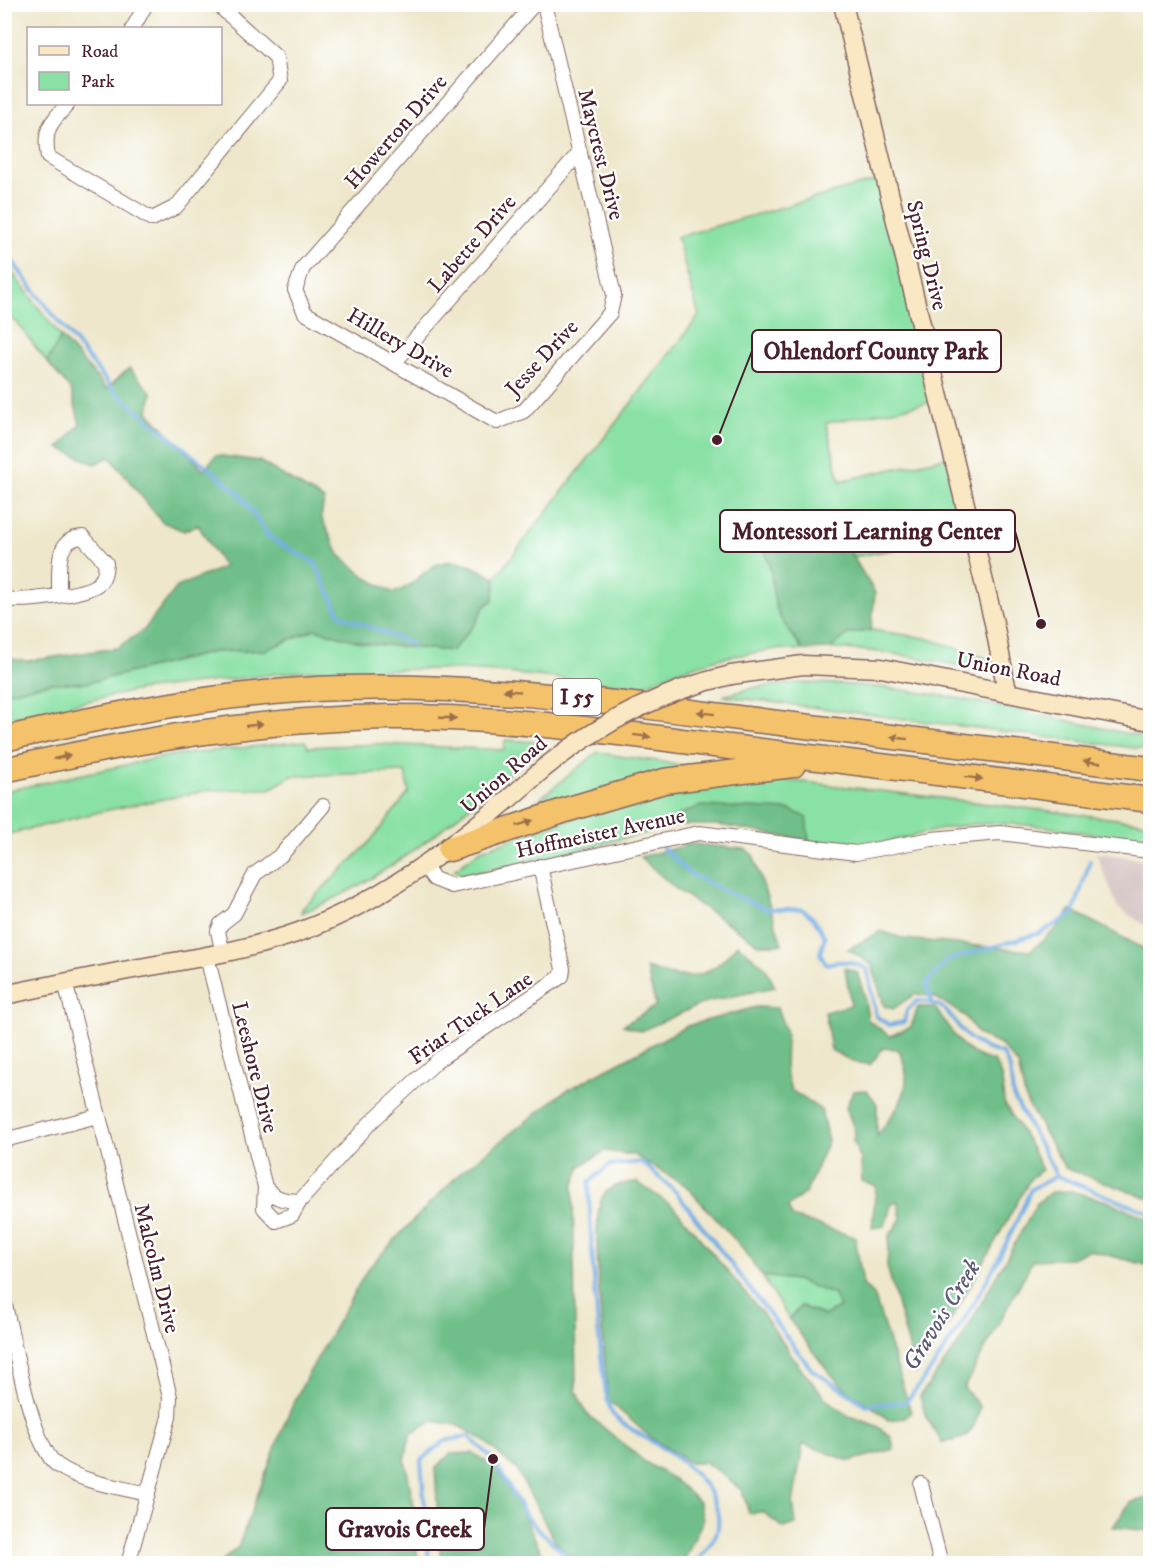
<svg xmlns="http://www.w3.org/2000/svg" width="1155" height="1568" viewBox="0 0 1155 1568" font-family="'IM FELL DW Pica',serif">
	<style>
		.industrial { fill: #d2bfbf }
		.green { fill: #8ae1a5; stroke: #6a8068; stroke-width: 1.5 }
		.forest { fill: #6fbf8a; stroke: #5c6f5a; stroke-width: 1.5 }
		.lines { fill: none; stroke-linecap: round; stroke-linejoin: round }
		.stream { stroke: #74ade4; stroke-width: 4 }
		.street-casing { stroke: #836563; stroke-width: 16 }
		.secondary-casing { stroke: #836563; stroke-width: 21 }
		.highway-casing { stroke: #836563; stroke-width: 27 }
		.street { stroke: #fff; stroke-width: 14 }
		.secondary { stroke: #fae7c3; stroke-width: 18 }
		.highway { stroke: #f3c26a; stroke-width: 24 }
		.secondary-bridge-casing { stroke: #836563; stroke-width: 21; stroke-linecap: butt }
		.secondary-bridge { stroke: #fae7c3; stroke-width: 18 }
		.oneway { fill: #9e704a }
		.labels { text-anchor: middle; stroke-width: 4.5; stroke-linejoin: round; paint-order: stroke }
		.shield { fill: #fff; stroke: #80626b; stroke-width: 1.5 }
		.shield-label { font-size: 21px; font-weight: bold; fill: #4a1f2b }
		.street-label { font-size: 22px; fill: #4a1f2b; stroke: #fff }
		.water-label { font-size: 24px; font-style: italic; fill: #5b5875; stroke: #fff }
		.leader { fill: none; stroke: #4a1f2b; stroke-width: 2 }
		.callout-dot { fill: #4a1f2b; stroke: #fff; stroke-width: 2 }
		.callout { fill: #fff; stroke: #4a1f2b; stroke-width: 2 }
		.callout-label { font-size: 24px; text-anchor: middle; font-weight: bold; fill: #4a1f2b }
	</style>
	<rect width="100%" height="100%" fill="#fff"/>
	<filter id="ink" filterUnits="userSpaceOnUse"><feTurbulence type="fractalNoise" baseFrequency=".0167" numOctaves="2"/><feDisplacementMap in="SourceGraphic" scale="12" xChannelSelector="R" yChannelSelector="G"/><feConvolveMatrix kernelMatrix="1 2 1 2 8 2 1 2 1" color-interpolation-filters="sRGB"/></filter>
	<filter id="wash" filterUnits="userSpaceOnUse"><feTurbulence type="fractalNoise" baseFrequency=".008" numOctaves="4" result="noise"/><feDisplacementMap in="SourceGraphic" scale="24" xChannelSelector="R" yChannelSelector="G"/><feGaussianBlur stdDeviation="1.35" result="paint"/><feColorMatrix in="noise" values="0 0 0 0 0 0 0 0 0 0 0 0 0 0 0 0 0 1.4 0 .05"/><feComposite in="paint" operator="in"/></filter>
	<g filter="url(#wash)">
		<rect width="100%" height="100%" fill="#eee7cb"/>
		<path class="industrial" d="M1096,853L1150,860V928L1118,908Z"/>
		<path class="green" d="M878,180L933,402L826,423L840,481L947,457L967,536L771,572L779,615L795,634L802,650L777,649L722,658L681,670L640,687L498,672L436,669L302,671L139,690L5,719L4,693L50,683H87L213,652L266,650L315,629L364,643L439,650L699,316L677,237Z
			M4,262L61,337L47,362L17,323L5,313Z
			M871,630L926,638L998,662L995,671H986C934,661 883,649 830,649L848,634Z
			M797,683C916,682 1034,715 1150,738V750L723,696L757,687Z
			M505,740L539,742L542,745C470,807 391,879 301,913L302,909L368,844L409,792L405,772L292,776L270,789L209,790L108,810L5,835V791L167,756L305,741L308,747L380,744L504,750Z
			M598,752C629,760 662,758 692,770L531,814L523,812Z
			M750,779L804,782L1150,823V843C1090,835 1020,817 959,826C919,832 883,847 842,848L678,815L680,825L505,867L462,875L454,870L481,850L638,795Z
			M762,1276L796,1280L833,1294L840,1307L824,1316L801,1306L789,1319Z"/>
		<path class="forest" d="M61,337L107,389L129,368L152,393L148,412L204,470L216,455L259,461L324,500L321,517L339,555L367,578L394,593C413,585 415,580 429,569C452,553 475,566 496,579L493,600L484,607L475,624L452,651L364,643L315,629L266,650L213,652L87,683H50L5,693V658L27,661L117,648L144,630L177,587L224,567L198,525L184,531L162,522L110,457L95,464L59,448L80,424L71,390L47,362Z
			M839,534L875,593L871,630L848,634L830,649L802,650C796,637 783,626 778,613C767,583 778,566 755,537L785,539Z
			M701,806L790,810L806,817L809,841L719,825H680L678,815Z
			M691,844L745,849L753,855L782,944H759L677,890L640,857Z
			M1071,910L1150,952V1199L1065,1168L1026,1101L1018,1065L1001,1045L979,1035L965,1016L935,997L915,994L893,1009L884,1006L872,965L848,949L881,931L905,939L1030,951L1056,929Z
			M737,944L765,967L775,987L706,1002L641,1031L623,1025L656,1006L646,968C686,982 710,981 737,944Z
			M845,968L857,972L864,994L868,1020L890,1036L911,1027L918,1007H934C954,1032 960,1055 994,1061L1002,1078L1004,1103L1029,1143L1042,1170L1031,1178L951,1320L916,1373L887,1266L889,1236L901,1219L898,1201L891,1205L885,1226L872,1228L876,1186L862,1181L861,1159L853,1141L855,1131L846,1108L853,1091L867,1090L877,1104V1136C899,1105 917,1088 899,1050L883,1048L870,1065L851,1061L831,1050L825,1012L851,1005Z
			M756,1007L777,1008L786,1033L785,1070L791,1090L821,1110L828,1141L806,1192L788,1207L792,1217L855,1237L863,1285L874,1295L911,1412L905,1418L888,1420C875,1405 857,1400 842,1386C822,1366 806,1342 789,1319L801,1306L824,1316L840,1307L833,1294L796,1280L762,1276L739,1244L685,1185L634,1155L605,1151L580,1166L573,1188L576,1391L586,1413L645,1462L674,1479L699,1502L703,1520L683,1563H577L555,1541L517,1470L483,1440L457,1425L431,1421L410,1435L405,1460L414,1506L418,1563H220L238,1547L287,1417L306,1378L367,1270L402,1232L461,1172L564,1092L687,1026Z
			M637,1182L674,1207L763,1314L799,1366L827,1400L849,1416L877,1426L891,1437L894,1449L850,1461L803,1444L793,1503L796,1524L783,1528L763,1512L749,1513L742,1491L725,1476L706,1463H690L651,1438L608,1400C606,1363 589,1225 602,1198C609,1185 624,1183 637,1182Z
			M1071,1191L1107,1201L1150,1219V1266L1089,1250L1072,1258L1033,1260L964,1388L980,1407C973,1432 970,1440 942,1442L926,1417L920,1396L959,1343L1037,1203L1051,1192Z
			M473,1453L497,1469L521,1509L541,1551L556,1563H441L435,1469L450,1454Z
			M1150,1497V1531L1113,1527L1130,1503Z"/>
		<g class="lines">
			<path class="stream" d="M4,250L35,292L115,392L239,493L270,538L315,563L340,615L412,644
				M663,848L690,874L733,895L768,909H802L813,918L825,937L820,953L826,964C843,960 852,961 867,969L876,1016L889,1025L904,1022L907,1010L917,1001C947,1002 947,1014 965,1034C975,1045 989,1050 1003,1054L1010,1069L1013,1096L1057,1176
				M932,1001L926,984L948,960L1040,933L1073,914L1090,861
				M429,1564L421,1460L445,1441L468,1436L493,1459L528,1519L575,1564
				M694,1564C713,1543 726,1530 714,1501C700,1469 669,1452 641,1435C632,1429 618,1422 612,1413C600,1397 589,1213 589,1182L610,1165L642,1162L676,1192L812,1370L866,1405L906,1402C957,1339 999,1264 1031,1189L1057,1176L1150,1213"/>
		</g>
	</g>
	<g filter="url(#ink)">
		<g class="lines">
			<g class="street-casing">
				<path id="street" d="M534,4L303,268L295,290L305,313L497,422L524,411L610,313L614,295L544,4
					M133,28L146,4
					M68,104C50,123 43,130 48,157L152,219L176,207L280,81L276,57L217,4
					M395,362L580,152
					M4,599C22,602 85,595 98,584C105,578 105,571 106,563L83,537C53,538 60,573 59,595
					M424,865L434,879L452,886L699,833L856,853L932,839L1000,833L1150,851
					M223,954L218,931L221,924L234,914L255,874L281,855L323,806
					M207,957L265,1187C276,1200 284,1200 300,1201
					M65,982L170,1397L169,1417L128,1564
					M4,1140L98,1116
					M265,1187L264,1208L276,1221L292,1215L300,1201L370,1123L439,1059L562,976L563,969L540,866
					M4,1301C13,1335 31,1446 57,1465C83,1483 118,1487 148,1494
					M921,1484L941,1564"/>
			</g>
			<g class="secondary-casing">
				<path id="secondary" d="M843,4L994,623L1007,691
					M731,675L803,665L881,668L1150,721
					M4,995C48,986 91,977 134,969C190,959 245,951 299,932C392,898 471,833 544,768"/>
			</g>
			<g class="highway-casing">
				<path id="highway" d="M4,739C116,713 228,691 343,688C479,684 612,702 747,719C882,736 1016,752 1150,769
					M4,770C132,741 258,719 389,717C503,716 617,733 730,747C870,765 1010,783 1150,800
					M450,849L569,809L664,781L793,765"/>
			</g>
			<use href="#street" class="street"/>
			<use href="#secondary" class="secondary"/>
			<use href="#highway" class="highway"/>
			<g class="secondary-bridge-casing">
				<path id="secondary-bridge" d="M544,768C599,724 661,691 731,675"/>
			</g>
			<use href="#secondary-bridge" class="secondary-bridge"/>
		</g>
		<defs><path id="oneway-solid" d="M-6-.8H1V-3.2L6.5 0L1 3.2V.8H-6Z" transform="scale(1.5)"/></defs>
		<g class="oneway">
			<use href="#oneway-solid" transform="translate(512 691) rotate(-176)"/>
			<use href="#oneway-solid" transform="translate(706 713) rotate(-173)"/>
			<use href="#oneway-solid" transform="translate(448 718) rotate(2)"/>
			<use href="#oneway-solid" transform="translate(254 725) rotate(-6)"/>
			<use href="#oneway-solid" transform="translate(642 736) rotate(7)"/>
			<use href="#oneway-solid" transform="translate(899 738) rotate(-173)"/>
			<use href="#oneway-solid" transform="translate(62 757) rotate(-13)"/>
			<use href="#oneway-solid" transform="translate(1092 762) rotate(-173)"/>
			<use href="#oneway-solid" transform="translate(974 778) rotate(7)"/>
			<use href="#oneway-solid" transform="translate(525 823) rotate(-18)"/>
		</g>
	</g>
	<g class="labels">
		<rect class="shield" x="553" y="679" width="48" height="36" rx="4.5"/>
		<g class="shield-label">
			<text x="577" y="704">I 55</text>
		</g>
		<g class="street-label">
			<text transform="translate(395 131) rotate(-49)" y="8">Howerton Drive</text>
			<text transform="translate(602 154) rotate(76)" y="8">Maycrest Drive</text>
			<text transform="translate(471 243) rotate(-49)" y="8">Labette Drive</text>
			<text transform="translate(928 255) rotate(76)" y="8">Spring Drive</text>
			<text transform="translate(401 342) rotate(30)" y="8">Hillery Drive</text>
			<text transform="translate(541 357) rotate(-47)" y="8">Jesse Drive</text>
			<text transform="translate(1009 668) rotate(11)" y="8">Union Road</text>
			<text transform="translate(503 774) rotate(-41)" y="8">Union Road</text>
			<text transform="translate(600 832) rotate(-12)" y="8">Hoffmeister Avenue</text>
			<text transform="translate(470 1017) rotate(-35)" y="8">Friar Tuck Lane</text>
			<text transform="translate(256 1067) rotate(76)" y="8">Leeshore Drive</text>
			<text transform="translate(158 1268) rotate(76)" y="8">Malcolm Drive</text>
		</g>
		<g class="water-label">
			<text transform="translate(941 1315) rotate(-58)" y="8">Gravois Creek</text>
		</g>
	</g>
	<path class="leader" d="M717 440L752 351M1041 624L1015 531M493 1459L484 1529"/>
	<g class="callout-dot">
		<circle cx="717" cy="440" r="6"/>
		<circle cx="1041" cy="624" r="6"/>
		<circle cx="493" cy="1459" r="6"/>
	</g>
	<g class="callout">
		<rect x="752" y="330" width="249" height="42" rx="6"/>
		<rect x="720" y="510" width="295" height="42" rx="6"/>
		<rect x="326" y="1508" width="158" height="42" rx="6"/>
	</g>
	<g class="callout-label">
		<text x="876" y="359">Ohlendorf County Park</text>
		<text x="867" y="539">Montessori Learning Center</text>
		<text x="405" y="1537">Gravois Creek</text>
	</g>
	<rect width="1155" height="1568" fill="none" stroke="#fff" stroke-width="24"/>
	<rect x="27" y="27" width="195" height="78" fill="#ffffff" stroke="#b7a5aa" stroke-width="1.5"/>
	<rect x="39" y="46" width="30" height="9" fill="#fae7c3" stroke="#b7a5aa" stroke-width="1.5"/>
	<text x="81" y="57" font-size="18" fill="#4a1f2b">Road</text>
	<rect x="39" y="72" width="30" height="18" fill="#8ae1a5" stroke="#b7a5aa" stroke-width="1.5"/>
	<text x="81" y="87" font-size="18" fill="#4a1f2b">Park</text>
</svg>
